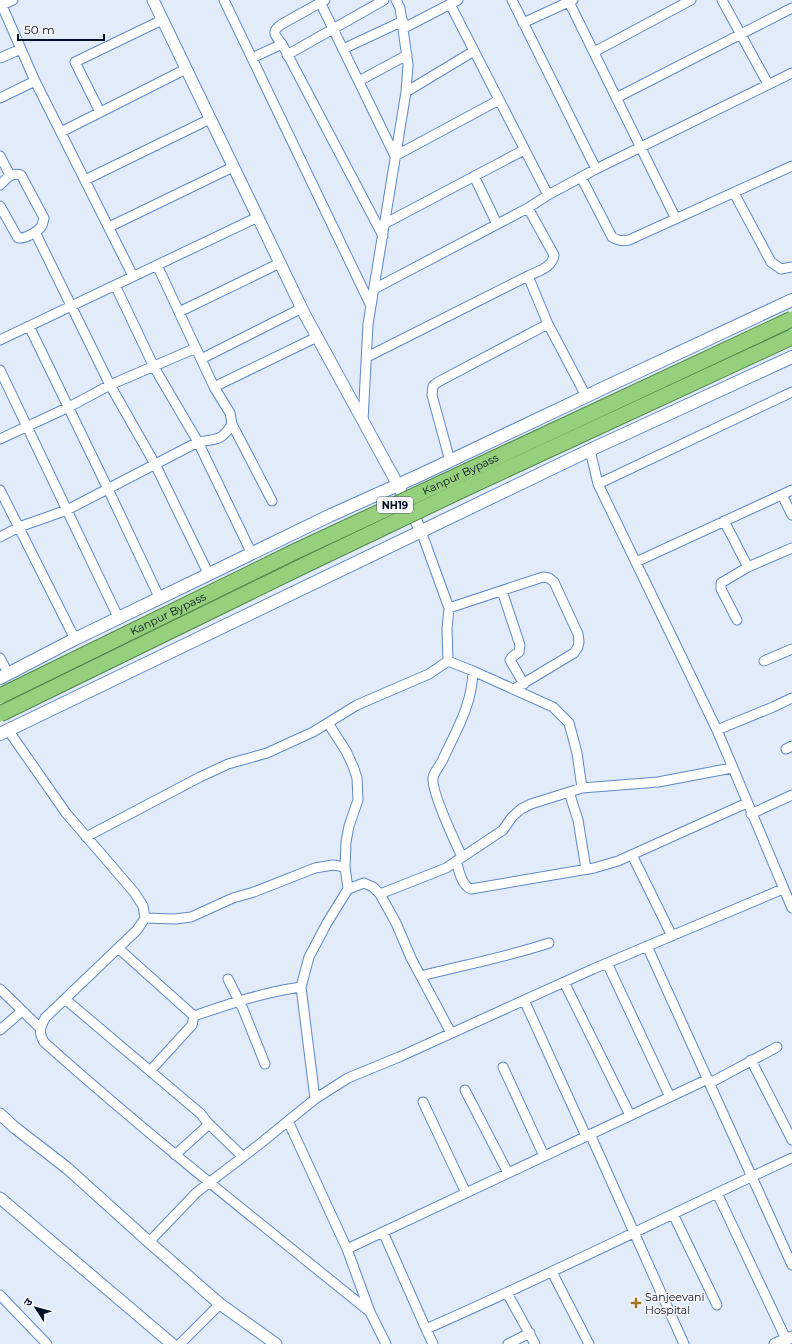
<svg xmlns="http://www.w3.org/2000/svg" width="792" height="1344" viewBox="0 0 792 1344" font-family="Montserrat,'Noto Sans Devanagari',sans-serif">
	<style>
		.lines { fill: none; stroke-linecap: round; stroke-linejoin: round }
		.minor-casing { stroke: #5e89c7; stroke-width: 11 }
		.tertiary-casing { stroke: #5e89c7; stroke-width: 13 }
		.secondary-casing { stroke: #5e89c7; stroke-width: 14 }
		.minor { stroke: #fff; stroke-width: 9 }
		.tertiary { stroke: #fff; stroke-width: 11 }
		.secondary { stroke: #fff; stroke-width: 12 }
		.trunk-bridge-casing { stroke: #518649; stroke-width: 17; stroke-linecap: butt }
		.trunk-bridge { stroke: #96d07c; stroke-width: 15 }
		.poi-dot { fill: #a07324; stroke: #f8f8f8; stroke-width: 1.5 }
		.labels { text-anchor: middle; stroke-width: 3; stroke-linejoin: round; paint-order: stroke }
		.shield { fill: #f8f8f8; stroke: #4c5666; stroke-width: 1 }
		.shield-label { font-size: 10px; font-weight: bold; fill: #031128 }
		.street-label { font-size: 11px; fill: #031128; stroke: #f8f8f8 }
		.poi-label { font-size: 11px; fill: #031128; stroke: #f8f8f8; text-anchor: start }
	</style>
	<rect width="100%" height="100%" fill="#e2ebf9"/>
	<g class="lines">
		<g class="minor-casing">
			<path id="minor" d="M224,0L371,306
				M325,0L282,24C270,32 275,35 282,44L383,236
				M512,0L596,169
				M722,0L768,84
				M0,1L35,81L133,276
				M320,2L395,156L499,100
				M569,2L676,219
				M450,4L548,195
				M0,6L13,0
				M523,23L573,0
				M404,28L458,0
				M343,49L403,21
				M594,52L691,0
				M287,55L384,0
				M0,58L21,49
				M252,58L282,44
				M359,81L407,55
				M406,92L474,51
				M0,98L35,81
				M616,98L792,8
				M100,112L75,62L162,20
				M61,132L186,69
				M0,156L10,175
				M474,176L497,224
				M581,177L612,237C618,241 622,241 629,240L792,166
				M85,180L210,119
				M0,185C6,179 11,172 21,175L44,218C43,221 43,225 41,227C37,232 25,239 18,238L0,206
				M734,193L771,262L781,269L792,267
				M528,208L554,255C552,268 538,271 528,276L548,324L586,396
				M384,224L524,150
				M109,227L233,167
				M35,232L110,385L155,464L209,575
				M115,285L154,367L198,442L252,554
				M374,289L528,208L548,195L596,169L792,73
				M179,312L280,263
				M29,326L108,489L160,599
				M0,340L258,217
				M367,357L528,276
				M201,359L302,308
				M0,370L119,619
				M214,387L317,337
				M363,421L368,324L406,92L408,65L400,8L396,0
				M232,424L272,501
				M0,439L69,407L110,385L196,348
				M590,450L598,484L717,730L792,908
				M450,461L432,395L433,386L438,382L548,324
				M598,484L792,392
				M0,490L75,639
				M782,495L792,515
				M724,521L748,567L721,583V589L737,620
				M0,537L19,527L67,510L198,442C216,439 222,441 232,424L230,413L214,387L157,265
				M636,562L792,490
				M748,567L792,548
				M502,591L520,645L519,652L512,657L510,660L524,684
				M449,608L543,577L549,578L554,582L578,634L579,642L578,647L574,653L514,689
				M0,658L8,673
				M448,661L473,671L553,707L569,723L577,753L582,788
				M764,661L792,649
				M8,730L66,813L134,892L143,906L145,918L137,930L45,1018C40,1029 38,1031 44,1042C149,1136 260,1223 370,1312
				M717,730L773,707L792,698
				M786,749L792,746
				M569,792L578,820L586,869
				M751,814L792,795
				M86,837L200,777L228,764L267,753L313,732L357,705L429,674L448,661L447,629L449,608L421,531
				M632,855L672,936
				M462,857C455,842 431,791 433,778C434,771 441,765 443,759C457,729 472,705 473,671
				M456,861C459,870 461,885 471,889L594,868L618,861L747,803
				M348,889L364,883L373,887L380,894L396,923L411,958L451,1033
				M380,894L446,868L503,830L512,817L521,809L531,804L582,788L658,782L732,768
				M145,918L175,919L191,917L233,898L254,892L315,868L333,865L345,867
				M647,946L792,1265
				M118,948L194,1016L192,1025L150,1071
				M607,963L670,1097
				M421,976C464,965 507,957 549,943
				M228,979L243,1009L265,1064
				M564,982L630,1115
				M0,989L40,1028
				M65,999L201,1114L207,1122L206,1127L175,1155
				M524,1000L586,1136
				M194,1016C229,1004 264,992 301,987
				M0,1030L22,1011
				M751,1060L792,1140
				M503,1067L544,1156
				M710,1083L777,1047
				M465,1090L508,1173
				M315,1099L301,987L309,957L327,923L348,889L345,867L346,842L349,826L358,800L357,778L353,766L346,751L328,723
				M423,1102L466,1193
				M288,1121L347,1249L370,1312L386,1344
				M207,1122L243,1157
				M590,1134L684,1344
				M717,1193L786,1339
				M673,1214L717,1305
				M383,1232L426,1329
				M149,1242L196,1193L210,1182L261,1143L315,1099L348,1078L399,1057L593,969L783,889
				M347,1249L708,1079
				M552,1272L589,1344
				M507,1293L535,1344
				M0,1295L47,1344
				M180,1344L220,1304
				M433,1344L426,1329C550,1275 670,1214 792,1158
				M508,1344L530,1333"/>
		</g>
		<g class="tertiary-casing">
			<path id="tertiary" d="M153,0L305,315L398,485L421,531
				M0,1114L14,1127L67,1168L149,1242L220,1304L276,1344
				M0,1198L172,1344
				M775,1344L792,1337"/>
		</g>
		<g class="secondary-casing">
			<path id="secondary" d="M0,678L75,639L329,516L420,475L612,384L792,300
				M0,734L590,450L792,357"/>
		</g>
		<use href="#minor" class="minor"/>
		<use href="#tertiary" class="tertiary"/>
		<use href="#secondary" class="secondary"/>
		<g class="trunk-bridge-casing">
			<g id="trunk-bridge">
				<path id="s1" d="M0,696L292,553L792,319"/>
				<path d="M0,714L307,564L466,488L792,337"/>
			</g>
		</g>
		<use href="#trunk-bridge" class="trunk-bridge"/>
	</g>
	<path class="poi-dot" d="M634 1297h4v4h4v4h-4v4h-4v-4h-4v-4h4z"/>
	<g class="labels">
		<rect class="shield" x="377" y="497" width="36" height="16" rx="3"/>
		<g class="shield-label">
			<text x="395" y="509">NH19</text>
		</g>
		<g class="street-label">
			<text dy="4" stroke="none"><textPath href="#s1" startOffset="511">Kanpur Bypass</textPath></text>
			<text dy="4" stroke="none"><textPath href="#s1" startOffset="187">Kanpur Bypass</textPath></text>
		</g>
		<g class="poi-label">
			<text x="645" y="1301">Sanjeevani<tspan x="645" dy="13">Hospital</tspan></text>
		</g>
	</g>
	<g transform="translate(36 1308) rotate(306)" stroke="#f8f8f8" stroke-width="3" paint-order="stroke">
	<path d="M0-3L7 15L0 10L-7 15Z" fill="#031128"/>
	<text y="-6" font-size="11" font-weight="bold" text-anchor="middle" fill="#031128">उ</text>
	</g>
	<path d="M18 34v6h86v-6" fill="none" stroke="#031128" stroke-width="2"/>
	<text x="24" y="34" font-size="12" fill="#031128" stroke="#f8f8f8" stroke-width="3" paint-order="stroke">50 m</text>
</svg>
